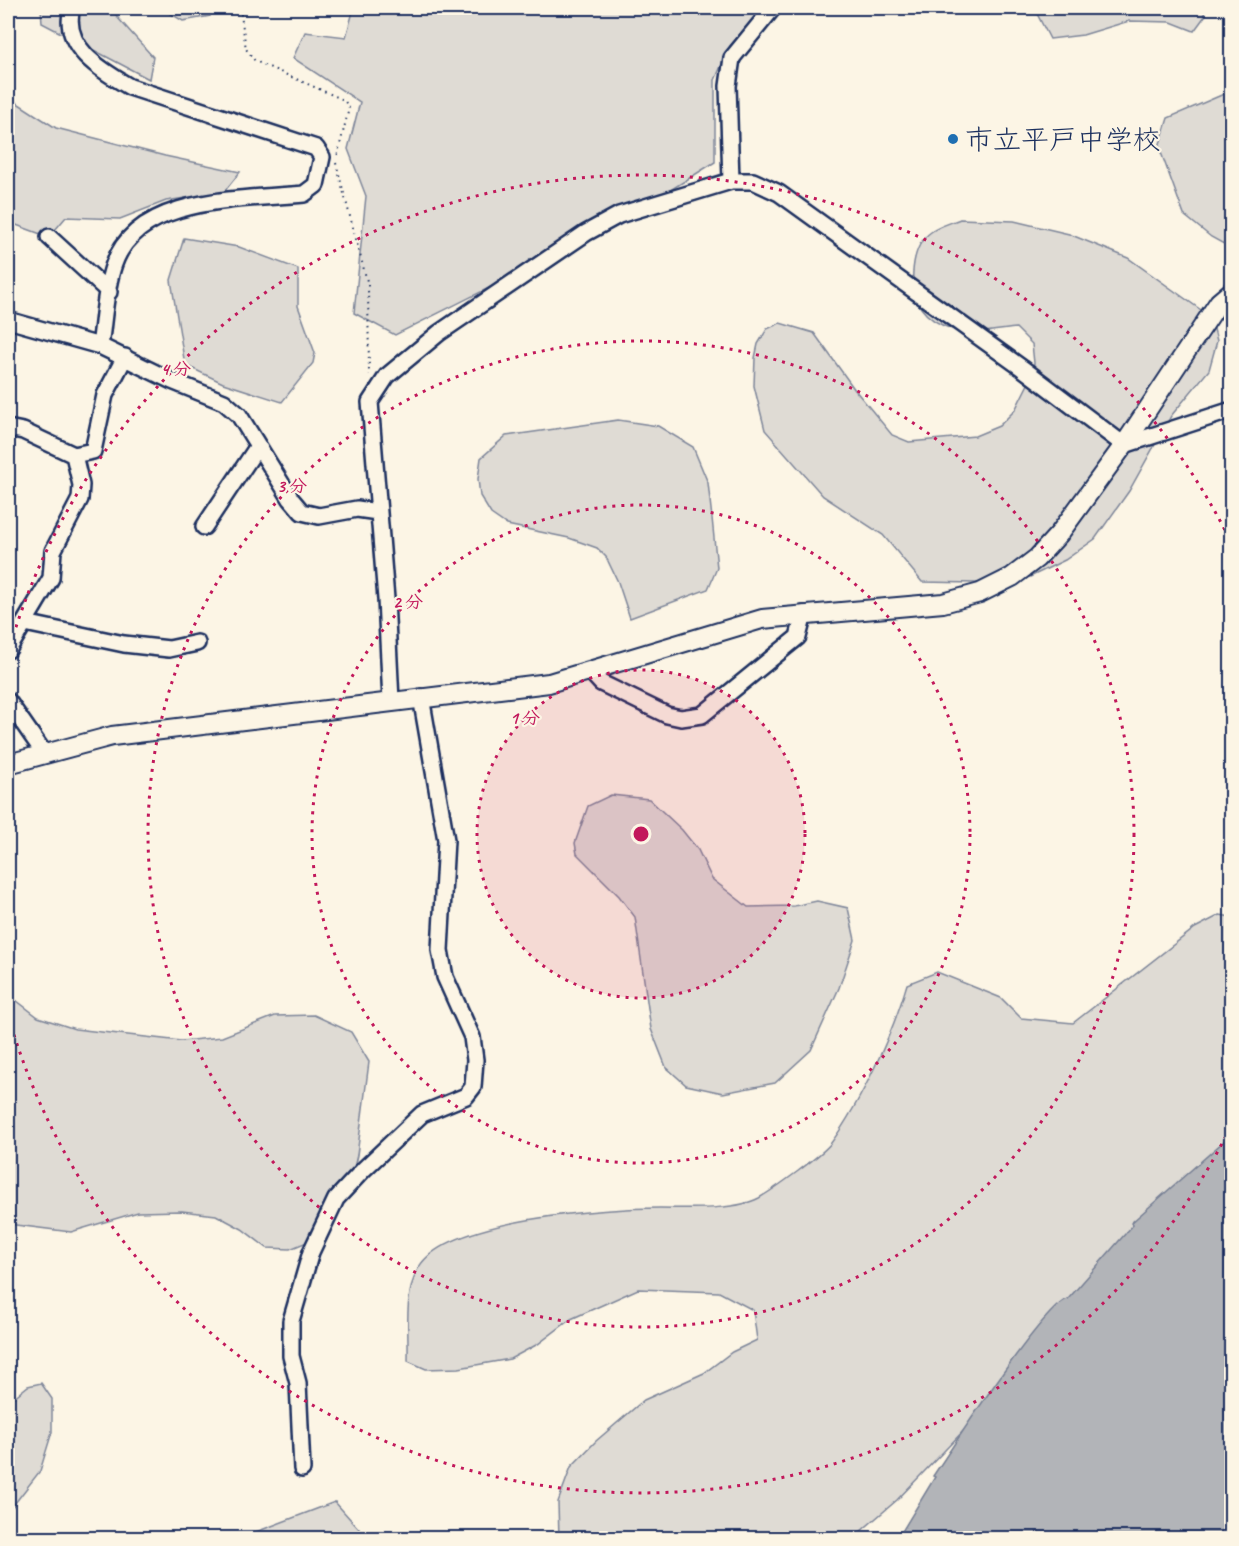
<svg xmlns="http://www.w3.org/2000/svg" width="1239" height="1546" viewBox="0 0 1239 1546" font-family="Caveat,'Klee One',sans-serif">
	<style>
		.green { fill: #dfdbd4; stroke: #7d8599; stroke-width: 1.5 }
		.water { fill: #b2b4b8; stroke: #767f94; stroke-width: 1.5 }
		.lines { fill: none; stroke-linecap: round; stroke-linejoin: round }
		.minor-casing { stroke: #1b2f5e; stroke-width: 20 }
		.tertiary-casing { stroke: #1b2f5e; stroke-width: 22 }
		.path { stroke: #1b2f5e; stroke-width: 2; stroke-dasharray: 1.5 4.5; stroke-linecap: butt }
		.minor { stroke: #fcf5e5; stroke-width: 15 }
		.tertiary { stroke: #fcf5e5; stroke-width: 18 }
		.ring { fill: none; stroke: #c2185b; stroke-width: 3; stroke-dasharray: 3 6 }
		.poi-dot { fill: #1f6fb2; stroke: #fcf5e5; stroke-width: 2 }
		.labels { text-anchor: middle; stroke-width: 4.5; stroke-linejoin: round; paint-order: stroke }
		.poi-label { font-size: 28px; fill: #1b2f5e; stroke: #fcf5e5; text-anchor: start }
		.centre { fill: #c2185b; stroke: #fcf5e5; stroke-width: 3 }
		.ring-label { font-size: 18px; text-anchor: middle; font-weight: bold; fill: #c2185b; stroke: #fcf5e5; stroke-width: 4.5; stroke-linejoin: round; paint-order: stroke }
	</style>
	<rect width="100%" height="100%" fill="#fcf5e5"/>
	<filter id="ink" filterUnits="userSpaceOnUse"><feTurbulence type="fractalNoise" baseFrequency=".0167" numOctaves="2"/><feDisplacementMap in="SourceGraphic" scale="12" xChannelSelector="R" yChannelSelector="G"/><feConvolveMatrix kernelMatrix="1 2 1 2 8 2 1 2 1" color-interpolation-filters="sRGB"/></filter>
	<g filter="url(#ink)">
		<path class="green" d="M41,8H112L118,18L153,57L149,79L42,23Z
			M161,8H211L210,16L183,21Z
			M354,8H762L730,46L715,80V162L618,223L395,335L354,313L366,196L348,149L360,102L293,58L305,32L346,37Z
			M1034,8H1203L1205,16L1194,31L1171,22L1129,21L1083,35L1050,39Z
			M1231,91V248L1211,237L1184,215L1159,147L1168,118Z
			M8,97L56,128L165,156L240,172L224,192L166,201L120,219L66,217L49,237L8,222Z
			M960,219L1014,221L1069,234L1128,258L1201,310L1213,325L1217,341L1209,370L1171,416L1129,491L1095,539L1065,560L1030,577L976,583L922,582L883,535L823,496L765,430L754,386L755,358L758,344L767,329L780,323L814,333L855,390L892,435L909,442L975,436L999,426L1015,410L1031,378L1034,363L1032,344L1016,328C997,330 970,336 952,329C940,325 928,318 921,308C908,288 910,247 931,232C939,226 951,223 960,219Z
			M184,238L239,247L298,269V306L315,353L313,363L282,402L223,383L185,365L171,280Z
			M618,420L658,426L693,447L708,483L712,518L717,568L708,589L630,618L618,582L606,557L597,548L569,538L507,525L491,514L480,496L478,479L481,458L506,436Z
			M611,795L649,799L682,830L698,850L712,879L748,907L794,906L817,901L848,908L855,940L839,988L811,1050L775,1083L723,1093L686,1085L666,1067L651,1029L635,917L619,896L577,854L575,843L588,806Z
			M1220,915L1231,917V1142L994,1399L897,1500L853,1538H559L558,1502L571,1467L596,1441L644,1400L704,1373L732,1352L757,1340L753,1310L719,1292L638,1289L571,1319L538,1344L510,1359L459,1368L426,1369L408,1361C409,1330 403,1295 419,1267C447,1219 607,1208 660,1208C687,1208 735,1211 759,1198C773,1190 822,1155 831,1143C861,1102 893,1033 907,984L937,972L1001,998L1021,1018L1073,1023L1195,928Z
			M8,994L38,1017L75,1029L181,1041L222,1037L275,1016L314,1015L351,1032L369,1062L357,1155L347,1197L312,1240L290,1249L267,1248L242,1229L216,1215L182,1211L138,1212L71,1232L8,1224Z
			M41,1383L52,1399V1432L40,1471L8,1512V1402L28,1386Z
			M335,1502L367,1538H240Z"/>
		<path class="water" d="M1231,1135V1538H898L935,1477L933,1476C952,1448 1045,1303 1068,1299L1133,1225L1131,1223Z"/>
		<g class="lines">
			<g class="minor-casing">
				<path id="minor" d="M72,8C61,47 101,70 130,87L316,148L322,157L316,185L304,194C243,200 138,195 114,264C105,289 104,320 100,346
					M731,181L728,86L732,58L773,8
					M49,237L109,292
					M8,320L100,346L172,381L224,402L239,415L291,499L302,512L319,516L357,509L378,512
					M8,428L23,431L74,455L93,451L105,395L125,357
					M204,527L258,446
					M25,623L124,644L169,649L197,643
					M8,650L51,578L53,551L80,499L81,485L74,455
					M591,672L601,683L667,715L681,718L702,715L798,637L804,614
					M8,701L44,753
					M391,701L386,599L370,402L387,376L439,333L586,233L619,215L731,181H753L779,193L1022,368L1124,445L1232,410
					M302,1469L298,1383L291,1356V1321L311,1252L336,1199L364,1169L422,1114L466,1096L473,1087L475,1060L472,1037L445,977L440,950L446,840L421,697"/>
			</g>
			<g class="tertiary-casing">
				<path id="tertiary" d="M8,764L112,736L549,683L762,619L943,603L980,593L1012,577L1037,558L1059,534L1124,445L1219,302L1232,291"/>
			</g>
			<path class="path" d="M240,8L246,49L255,61L344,100L349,108L337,157
				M336,163L368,285L369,375"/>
			<use href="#minor" class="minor"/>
			<use href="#tertiary" class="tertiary"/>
		</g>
	</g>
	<circle cx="641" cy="834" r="164" fill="#c2185b" fill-opacity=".12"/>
	<g class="ring">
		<circle cx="641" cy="834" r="164"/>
		<circle cx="641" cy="834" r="329"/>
		<circle cx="641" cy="834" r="493"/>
		<path d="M1230 1128A658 658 0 0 1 8 1015M8 653A658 658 0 0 1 1230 540"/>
	</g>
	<circle class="poi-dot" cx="953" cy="139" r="6"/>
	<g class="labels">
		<g class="poi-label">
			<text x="965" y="149">市立平戸中学校</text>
		</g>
	</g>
	<circle cx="641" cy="834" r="9" class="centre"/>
	<g class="ring-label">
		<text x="176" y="375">4 分</text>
		<text x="292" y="492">3 分</text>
		<text x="408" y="608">2 分</text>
		<text x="525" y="724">1 分</text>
	</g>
	<rect width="1239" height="1546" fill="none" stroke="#fcf5e5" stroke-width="30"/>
	<rect x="15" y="15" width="1209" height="1516" fill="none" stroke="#1b2f5e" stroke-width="2" filter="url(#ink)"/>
</svg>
